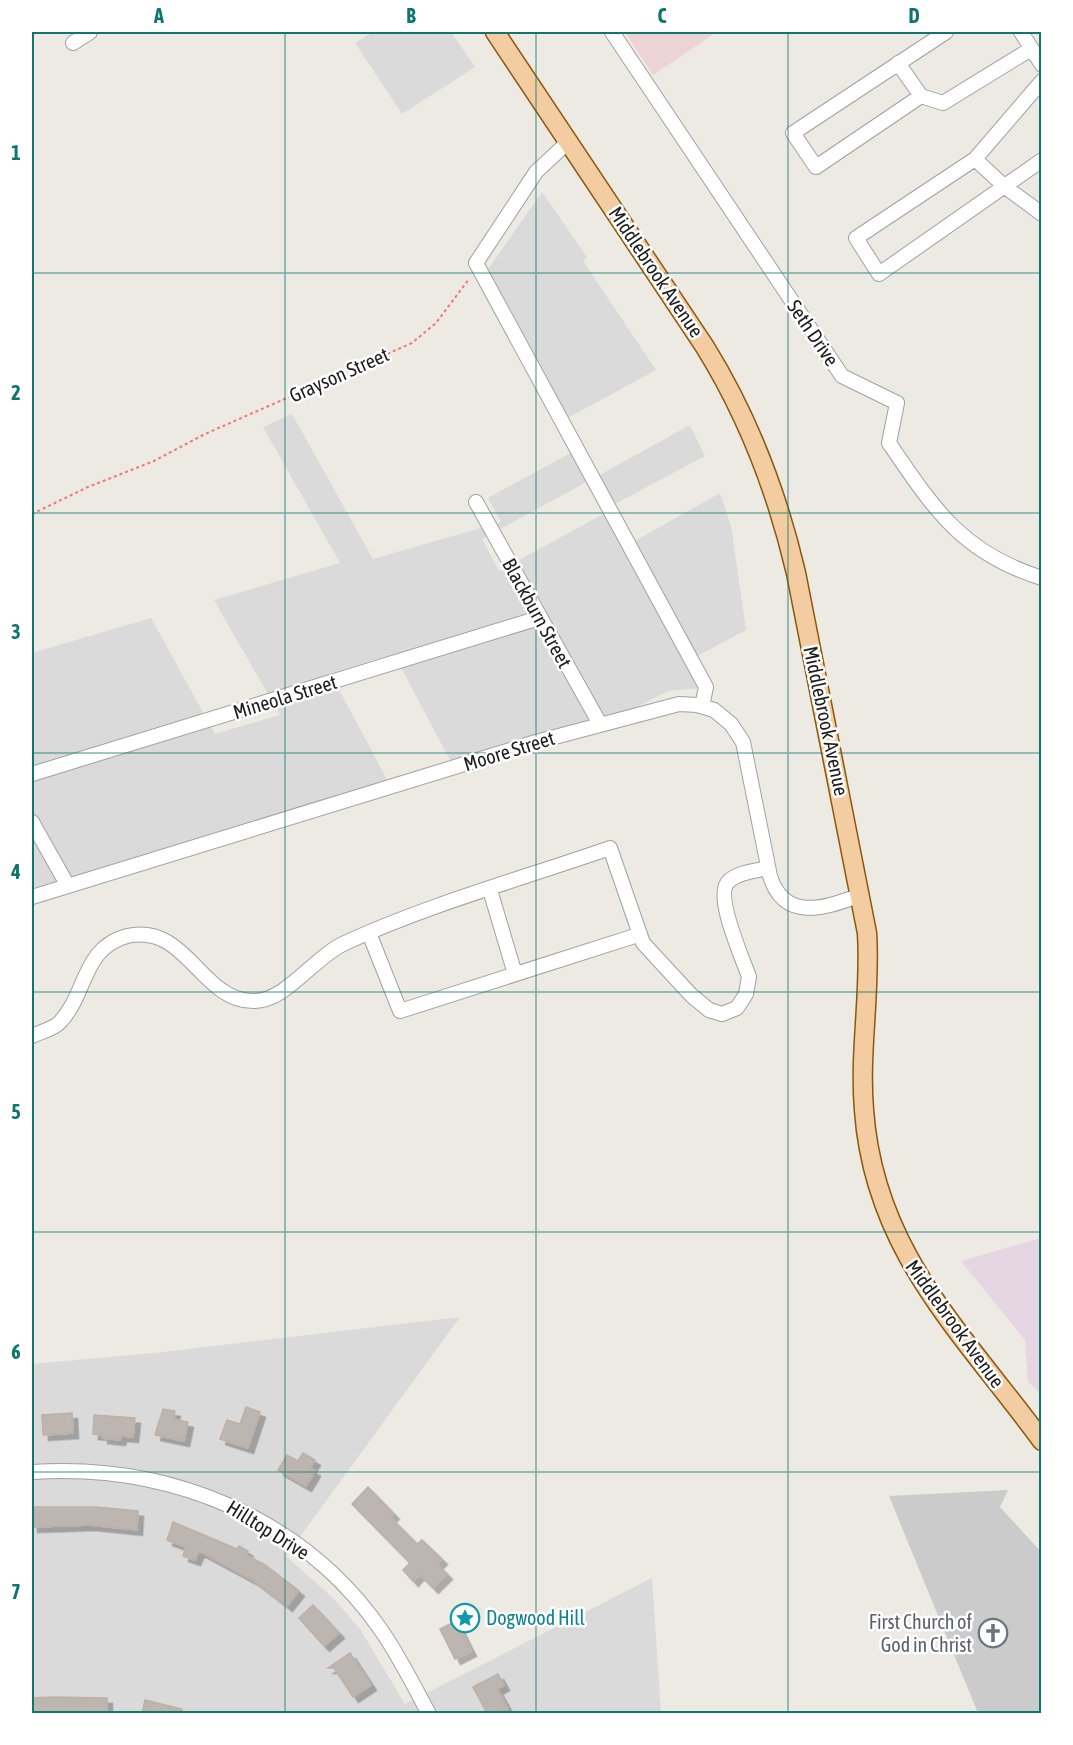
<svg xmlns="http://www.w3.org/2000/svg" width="1073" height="1745" viewBox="0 0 1073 1745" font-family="'Asap Condensed',sans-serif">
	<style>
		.residential { fill: #dbdada }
		.commercial { fill: #edd4d4 }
		.industrial { fill: #e6d6e4 }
		.religious { fill: #cbcbcb }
		.building { fill: #bdb5b0; stroke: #beb0a7; stroke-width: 1.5; filter: url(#shadow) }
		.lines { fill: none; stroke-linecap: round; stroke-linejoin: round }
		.minor-casing { stroke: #a1a1a1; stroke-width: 16 }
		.major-casing { stroke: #8a590c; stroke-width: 21 }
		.path { stroke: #ee7973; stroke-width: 2; stroke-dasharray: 3 3; stroke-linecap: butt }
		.minor { stroke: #fff; stroke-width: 14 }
		.major { stroke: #f4cca1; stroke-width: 18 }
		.grid { fill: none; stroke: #0f766e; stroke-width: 1.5; stroke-opacity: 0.55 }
		.labels { text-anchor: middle; stroke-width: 5; stroke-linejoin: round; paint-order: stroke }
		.street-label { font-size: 20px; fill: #1d1d1d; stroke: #fff }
		.culture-label { font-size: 20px; fill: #0d838f; stroke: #fff; text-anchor: start }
		.worship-label { font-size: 20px; fill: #5b616d; stroke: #fff; text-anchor: end }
		.neatline { fill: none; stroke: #0f766e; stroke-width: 2 }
		.grid-label { font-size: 20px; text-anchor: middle; font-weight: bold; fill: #0f766e }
	</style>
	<defs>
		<filter id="shadow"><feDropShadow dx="5.5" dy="5.5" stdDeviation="0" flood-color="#0004"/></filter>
	</defs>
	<rect width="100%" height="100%" fill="#ede9e3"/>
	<path class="residential" d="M373,32H451L475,67L402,114L355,43Z
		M542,192L587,257L583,261L656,370L566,419L486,272Z
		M292,414L373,559L501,522L488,498L574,451L590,480L482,539L499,571L607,512L626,546L720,493L731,526L746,630L688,661L701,688L668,691L629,711L452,764L394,654L330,673L389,783L32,888V653L151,618L215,734L280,715L214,600L340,563L263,427Z
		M690,425L705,456L613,505L598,476Z
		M460,1317L286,1556L333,1598L360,1629L405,1704L652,1578L661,1713L32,1714V1364L154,1353Z"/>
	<path class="commercial" d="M625,32H717L653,75Z"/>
	<path class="industrial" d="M1041,1238H1042L1041,1395L1028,1381L1025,1340L961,1261Z"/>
	<path class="religious" d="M1008,1490L1000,1507L1041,1552V1713H978L889,1496Z"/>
	<path class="building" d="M246,1407L260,1412L248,1448L220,1439L227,1420L240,1424Z
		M163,1409L175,1411L173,1419L188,1422L184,1441L155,1435Z
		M72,1413L73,1433L43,1435L42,1415Z
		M94,1415L135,1418L133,1437L121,1436L120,1440L102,1438L103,1435L93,1434Z
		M303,1453L315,1460L310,1468L315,1471L306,1486L278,1470L287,1455L298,1461Z
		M368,1487L394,1514L390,1517L417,1544L422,1540L442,1559L437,1564L447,1574L433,1588L419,1574L413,1581L403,1570L410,1563L352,1504Z
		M32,1507H96L138,1511L137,1530L90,1525L32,1527Z
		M173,1522L237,1549L239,1546L248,1551L246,1555L265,1565L299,1591L287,1606L253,1580L199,1551L195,1560L183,1556L186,1547L167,1540Z
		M313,1605L339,1633L324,1646L299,1618Z
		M456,1621L471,1651L455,1659L440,1629Z
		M350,1653L371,1685L353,1697L334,1668H328Z
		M498,1674L504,1685L497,1689L508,1709L500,1713H487L473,1687Z
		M54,1697L107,1698V1713H32V1698Z
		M145,1700L182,1709V1713H142Z"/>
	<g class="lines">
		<g class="minor-casing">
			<path id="minor" d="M612,32L842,376L897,403L889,443C934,509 962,553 1042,578
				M946,32L793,133L816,167L921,96L943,103L1031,49
				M1021,32L1042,65
				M73,43L90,32
				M898,63L921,96
				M1042,81L975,159L856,238L879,274L1042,160
				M568,142L536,172L476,263L706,687L702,706
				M975,159L1004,186L1042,214
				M476,502L600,724
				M32,774L539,618
				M32,822L68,886
				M490,890L515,974
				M32,897L536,742L679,704L697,705L714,710L731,724L743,742L770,876C784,922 825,908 858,896
				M369,933L400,1011L638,935
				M32,1036C40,1032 54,1029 60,1022C87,994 82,948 127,936C187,922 201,1003 255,1001C287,1000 314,957 345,943C427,905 524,878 610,848L643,943L691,995L709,1010L722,1014L737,1008L746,994L749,977C743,959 713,894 729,881C739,872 755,871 768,868
				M32,1472C167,1463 302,1516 381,1630C399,1656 414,1686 429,1714"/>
		</g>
		<g class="major-casing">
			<path id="major" d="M495,32L705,347C749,418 777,492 796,573L867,933C871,992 859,1051 864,1110C874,1252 963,1333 1042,1441"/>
		</g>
		<path class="path" d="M32,514L88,487L154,461L205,434L412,343L436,323L469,279"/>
		<use href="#minor" class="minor"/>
		<use href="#major" class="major"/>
	</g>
	<path class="grid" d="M285,32V1714M536,32V1714M788,32V1714M32,273H1042M32,513H1042M32,753H1042M32,992H1042M32,1232H1042M32,1472H1042"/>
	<defs>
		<g id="sight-ring" transform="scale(1.5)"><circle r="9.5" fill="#fff" stroke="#0f9aa8" stroke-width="1.5"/><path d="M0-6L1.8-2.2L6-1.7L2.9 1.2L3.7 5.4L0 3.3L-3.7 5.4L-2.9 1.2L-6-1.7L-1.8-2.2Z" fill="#0f9aa8"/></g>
		<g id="church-ring" transform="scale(1.5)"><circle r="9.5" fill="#fff" stroke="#6b7280" stroke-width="1.5"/><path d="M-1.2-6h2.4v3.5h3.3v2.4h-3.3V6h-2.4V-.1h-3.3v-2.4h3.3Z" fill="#6b7280"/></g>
	</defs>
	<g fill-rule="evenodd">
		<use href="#sight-ring" x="465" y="1618"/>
		<use href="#church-ring" x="993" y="1633"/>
	</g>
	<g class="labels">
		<g class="street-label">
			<text transform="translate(656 272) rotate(56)" y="7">Middlebrook Avenue</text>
			<text transform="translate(813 333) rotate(56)" y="7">Seth Drive</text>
			<text transform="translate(339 375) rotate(-24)" y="7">Grayson Street</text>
			<text transform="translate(537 613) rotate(61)" y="7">Blackburn Street</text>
			<text transform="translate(285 697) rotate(-17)" y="7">Mineola Street</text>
			<text transform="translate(826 721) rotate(78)" y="7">Middlebrook Avenue</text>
			<text transform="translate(509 751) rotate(-17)" y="7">Moore Street</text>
			<text transform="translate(955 1324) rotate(54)" y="7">Middlebrook Avenue</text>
			<text transform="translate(268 1530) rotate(32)" y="7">Hilltop Drive</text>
		</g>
		<g class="culture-label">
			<text x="486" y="1625">Dogwood Hill</text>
		</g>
		<g class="worship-label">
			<text x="972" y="1629">First Church of<tspan x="972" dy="23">God in Christ</tspan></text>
		</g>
	</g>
	<rect width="1073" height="1745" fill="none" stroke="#ffffff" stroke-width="66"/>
	<rect x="33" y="33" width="1007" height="1679" class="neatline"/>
	<g class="grid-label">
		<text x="159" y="23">A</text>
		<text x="411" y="23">B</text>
		<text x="662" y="23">C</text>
		<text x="914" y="23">D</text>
		<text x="16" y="160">1</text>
		<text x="16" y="400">2</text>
		<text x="16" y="639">3</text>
		<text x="16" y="879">4</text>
		<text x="16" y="1119">5</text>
		<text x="16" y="1359">6</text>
		<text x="16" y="1599">7</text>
	</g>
</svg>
